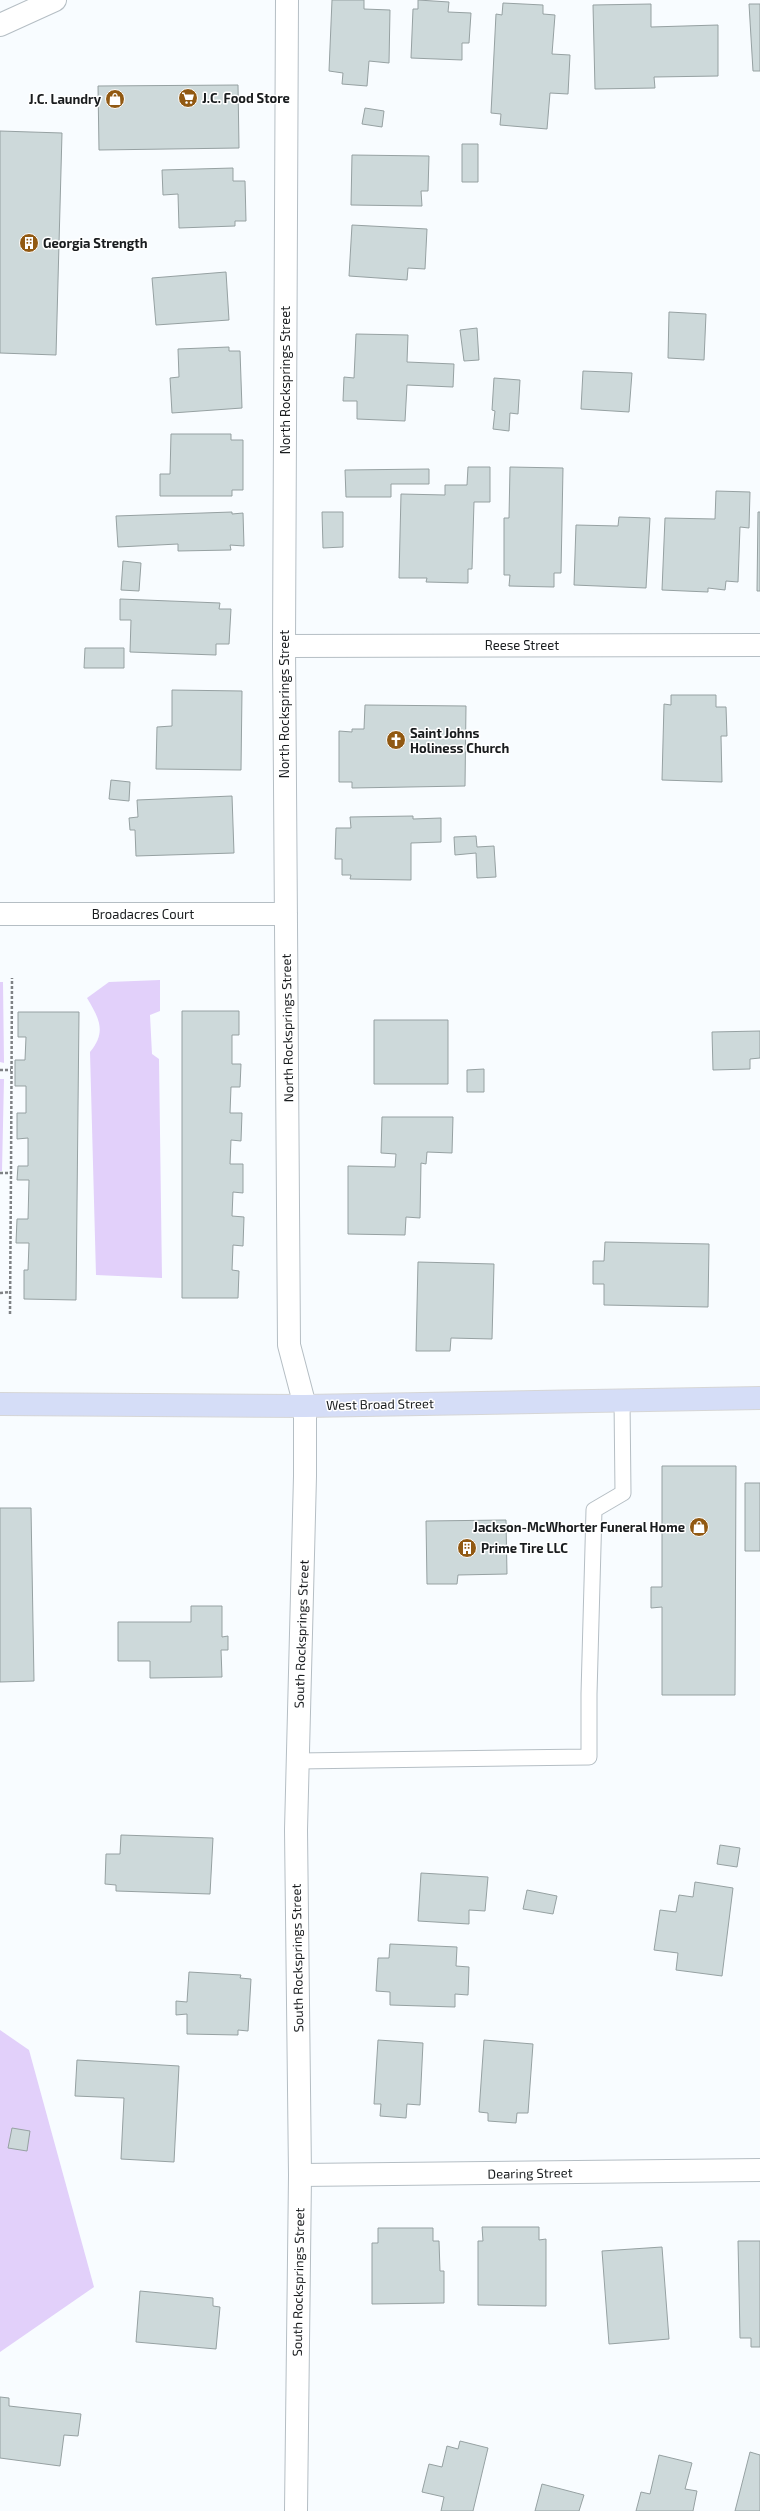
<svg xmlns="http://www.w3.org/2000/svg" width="760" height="2511" viewBox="0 0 760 2511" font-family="'Exo 2',sans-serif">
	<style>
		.green { fill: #e2d0fa }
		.building { fill: #cdd9da; stroke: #96a1a2 }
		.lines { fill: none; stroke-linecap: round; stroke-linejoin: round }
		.lane-casing { stroke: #b5bec4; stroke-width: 17 }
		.street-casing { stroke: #b5bec4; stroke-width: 24 }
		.secondary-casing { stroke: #b5bec4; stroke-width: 24 }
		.primary-casing { stroke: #d6d6d6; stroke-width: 24 }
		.path { stroke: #7e8184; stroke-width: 2.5; stroke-dasharray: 3 2; stroke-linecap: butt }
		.lane { stroke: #fff; stroke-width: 15 }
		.street { stroke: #fff; stroke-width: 22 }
		.secondary { stroke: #fff; stroke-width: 22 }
		.primary { stroke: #d5ddf7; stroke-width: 22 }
		.labels { text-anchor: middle; stroke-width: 3; stroke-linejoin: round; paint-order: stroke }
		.poi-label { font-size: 13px; font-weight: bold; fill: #191c1e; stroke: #fff; text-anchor: start }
		.street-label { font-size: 13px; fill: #191c1e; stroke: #fff }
	</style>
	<rect width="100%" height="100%" fill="#f8fcff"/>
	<path class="green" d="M160,980V1011L150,1015L152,1054L159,1059L162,1278L96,1275L90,1052C107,1032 99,1018 87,998L109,982Z
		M0,982H3L4,1063L0,1062Z
		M0,1079H4L2,1171H0Z
		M0,2030L29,2050L94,2287L0,2352Z"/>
	<path class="building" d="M332,0H364V9L390,10L389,63L369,61L367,86L342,84L343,73L329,71Z
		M418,0L449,2L448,12L471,13L469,43H462V60L411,58L413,9H418Z
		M503,3L543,5V14L555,15L552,54L570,55L568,94L550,93L547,129L500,125L501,114L491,113L496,14L502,15Z
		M651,4V27L718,25V76L654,77L655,88L595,89L593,5Z
		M749,4H760V71H753Z
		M238,85L239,148L99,150L98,86Z
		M365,108L384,111L382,127L362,124Z
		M0,131L62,133L56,355L0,353Z
		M462,144H478V182H462Z
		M352,155L429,156L428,191H421L422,206L351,205Z
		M233,168V181H245L246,221H235V226L179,228L178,194L163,195L162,170Z
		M352,225L427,229L425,269L408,268L407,280L349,276Z
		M226,272L229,320L156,325L152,278Z
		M669,312L706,314L704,360L668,358Z
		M477,328L479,360L464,361L460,330Z
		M356,334L408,335L407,362L454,364L453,387L407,385L405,421L357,419V401H343L344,377L354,378Z
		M229,347V351H240L242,408L172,413L170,378L179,377L178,349Z
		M583,371L632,373L629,412L581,409Z
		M494,378L520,380L518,414L510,413L509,431L493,429L495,411L492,410Z
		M171,434H231V440H243V490H232V496H160V474H170Z
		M468,467H490V502H474L472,569H468V583L426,582L427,578H399L401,494L445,495V485H467Z
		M510,467L563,468L561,573H554V587L509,586L510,575H504V518H509Z
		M429,469V484H391V497H346L345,470Z
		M716,491L750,492L749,528L740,527L738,582L726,581L725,590L708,588V592L662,590L665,518L715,519Z
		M232,512V514L243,513L244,546L230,545L231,550L178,551V544L118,547L116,516Z
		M322,512H343V547L323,548Z
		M758,512H760V591H757Z
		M619,517L650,518L646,588L574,585L576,525L618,526Z
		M123,561L141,563L139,591L121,590Z
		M120,599L220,603L219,609H231L229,644H216V655L130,652L131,620H120Z
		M85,648H124V668H84Z
		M172,690L242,691L241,770L156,769L157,727L172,726Z
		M671,695H716V707H726L727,736H721L722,782L662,780L664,704L671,705Z
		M365,705L466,706L465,786L352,788V782H339V731L352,732V729H364Z
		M111,780L130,782L129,801L109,799Z
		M232,796L234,853L136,856L135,830H130L129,818L138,817L137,800Z
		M413,816V819L441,818V842L411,843V880L350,879L351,875H342V859H335L336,828H351L350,817Z
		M476,836L477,847L494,846L496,877L477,878L476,853L455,855L454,837Z
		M182,1011H239V1035H232V1064H241L240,1087H231L230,1113H242L241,1141L231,1140L230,1164H243V1193L233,1192L232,1216L244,1217L243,1246L233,1245L232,1270L239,1271L238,1298H182Z
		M18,1012H79L76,1300L24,1299V1270H28L29,1243H16L17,1219H28L29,1180H17L18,1166H28V1138L17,1139V1113H26V1086H15V1060H25L26,1037H18Z
		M374,1020H448V1084H374Z
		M760,1031V1058L750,1059V1069L713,1070L712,1032Z
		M484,1069V1092H467V1070Z
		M382,1117H453L452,1153L427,1152L426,1164L421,1163L420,1218L406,1217L405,1235L348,1234V1166L395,1167L396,1154L381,1153Z
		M605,1242L709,1244L708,1307L604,1305V1284H593V1261H604Z
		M418,1262L494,1264L492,1339L451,1338L450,1351H416Z
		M662,1466H736L735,1695H662V1607L651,1608V1587H662Z
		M745,1483H760V1551H745Z
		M0,1508H31L34,1681L0,1682Z
		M506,1520L507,1574L458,1575L457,1584H427L426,1521Z
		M191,1606H222V1637L228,1636V1650H221L222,1677L150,1678V1661H118V1622H191Z
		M121,1835L213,1838L210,1894L116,1891V1885L105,1884L106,1854H120Z
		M720,1845L740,1848L737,1867L717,1864Z
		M421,1873L488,1877L485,1911L469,1910V1924L418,1921Z
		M695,1882L733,1888L722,1976L676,1970L678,1953L654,1950L660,1910L676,1912L679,1895L693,1897Z
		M527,1890L557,1896L553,1914L523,1909Z
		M390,1944L457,1947L456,1966L469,1967L468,1995L455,1994V2007L390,2005V1992L376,1991L378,1958H389Z
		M189,1972L241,1975L240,1978L251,1979L248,2031L238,2030V2035L187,2034V2014L176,2015V2001L187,2002Z
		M378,2040L423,2043L420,2105L407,2104L406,2118L380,2116L381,2104H374Z
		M484,2040L533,2044L528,2113H517L516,2123L488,2121V2113L479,2112Z
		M77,2060L179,2066L174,2162L121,2159L124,2098L75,2096Z
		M12,2128L30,2131L27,2151L8,2148Z
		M482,2227H539V2240L546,2239V2306L478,2305V2241H483Z
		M378,2228H433V2241H439L440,2271H444V2303L372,2304V2243H378Z
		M738,2241H760V2347H751V2338H740Z
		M662,2247L669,2339L609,2344L602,2251Z
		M140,2291L213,2298V2306L220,2307L216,2349L136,2342Z
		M0,2397L9,2398V2406L81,2414L78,2436L64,2435L60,2466L0,2458Z
		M460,2441L488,2448L473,2511H441L444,2497L422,2492L429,2464L442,2467L447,2446L458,2449Z
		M750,2452L760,2455V2511H735Z
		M659,2455L692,2463L685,2489L697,2491L693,2511H636L641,2492L650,2494Z
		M542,2484L584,2495L579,2511H535Z"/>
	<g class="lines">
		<g class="lane-casing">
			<path id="lane" d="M298,1761L589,1757V1694L594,1510L623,1493L622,1400"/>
		</g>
		<g class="street-casing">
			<path id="street" d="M287,0L284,646L289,1345L305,1406
				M284,646L760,645
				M0,914H286
				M300,2175L760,2170"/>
		</g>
		<g class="secondary-casing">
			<path id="secondary" d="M0,25L55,0
				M296,2511L300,2175L296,1830L305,1476V1406"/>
		</g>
		<g class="primary-casing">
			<path id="primary" d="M0,1404L305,1406L760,1398"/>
		</g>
		<path class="path" d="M0,1070H11
			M0,1173H11L12,978
			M0,1293L11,1292
			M10,1314L11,1173"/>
		<use href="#lane" class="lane"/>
		<use href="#street" class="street"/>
		<use href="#secondary" class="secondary"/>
		<use href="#primary" class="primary"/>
	</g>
	<defs>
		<g id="supermarket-disc" transform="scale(1)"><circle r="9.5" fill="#915912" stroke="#fff"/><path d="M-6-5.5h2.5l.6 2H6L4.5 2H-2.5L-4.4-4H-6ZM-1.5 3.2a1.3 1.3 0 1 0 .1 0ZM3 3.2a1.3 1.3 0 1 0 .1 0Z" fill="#fff"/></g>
		<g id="shop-disc" transform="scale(1)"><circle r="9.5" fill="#915912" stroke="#fff"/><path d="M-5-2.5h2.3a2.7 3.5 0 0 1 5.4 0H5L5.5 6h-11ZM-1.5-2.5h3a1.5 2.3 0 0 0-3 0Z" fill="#fff"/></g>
		<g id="building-disc" transform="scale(1)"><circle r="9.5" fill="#915912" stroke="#fff"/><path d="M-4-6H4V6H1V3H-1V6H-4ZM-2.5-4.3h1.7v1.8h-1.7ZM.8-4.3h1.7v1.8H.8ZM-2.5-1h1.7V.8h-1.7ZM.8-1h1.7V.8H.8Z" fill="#fff"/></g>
		<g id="church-disc" transform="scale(1)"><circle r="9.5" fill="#915912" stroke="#fff"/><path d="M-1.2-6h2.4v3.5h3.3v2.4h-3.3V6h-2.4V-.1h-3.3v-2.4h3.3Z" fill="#fff"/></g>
	</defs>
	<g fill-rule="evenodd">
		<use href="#supermarket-disc" x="188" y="98"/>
		<use href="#shop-disc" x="115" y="99"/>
		<use href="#building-disc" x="29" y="243"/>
		<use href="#church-disc" x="396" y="740"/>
		<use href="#shop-disc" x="699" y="1527"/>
		<use href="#building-disc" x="467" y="1548"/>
	</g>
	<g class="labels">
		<g class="poi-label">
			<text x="202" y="103">J.C. Food Store</text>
			<text x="101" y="104" text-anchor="end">J.C. Laundry</text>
			<text x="43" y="248">Georgia Strength</text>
			<text x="410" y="738">Saint Johns<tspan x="410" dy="15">Holiness Church</tspan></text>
			<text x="685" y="1532" text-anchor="end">Jackson-McWhorter Funeral Home</text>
			<text x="481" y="1553">Prime Tire LLC</text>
		</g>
		<g class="street-label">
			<text transform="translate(285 380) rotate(-90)" y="5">North Rocksprings Street</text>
			<text x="522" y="650">Reese Street</text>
			<text transform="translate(284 704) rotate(-90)" y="5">North Rocksprings Street</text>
			<text x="143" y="919">Broadacres Court</text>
			<text transform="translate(287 1028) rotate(-91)" y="5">North Rocksprings Street</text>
			<text transform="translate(380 1404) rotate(-1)" y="5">West Broad Street</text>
			<text transform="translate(301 1634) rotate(-88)" y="5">South Rocksprings Street</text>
			<text transform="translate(297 1958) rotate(-91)" y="5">South Rocksprings Street</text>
			<text transform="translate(530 2173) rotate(-1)" y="5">Dearing Street</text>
			<text transform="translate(298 2282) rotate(-89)" y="5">South Rocksprings Street</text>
		</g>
	</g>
</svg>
